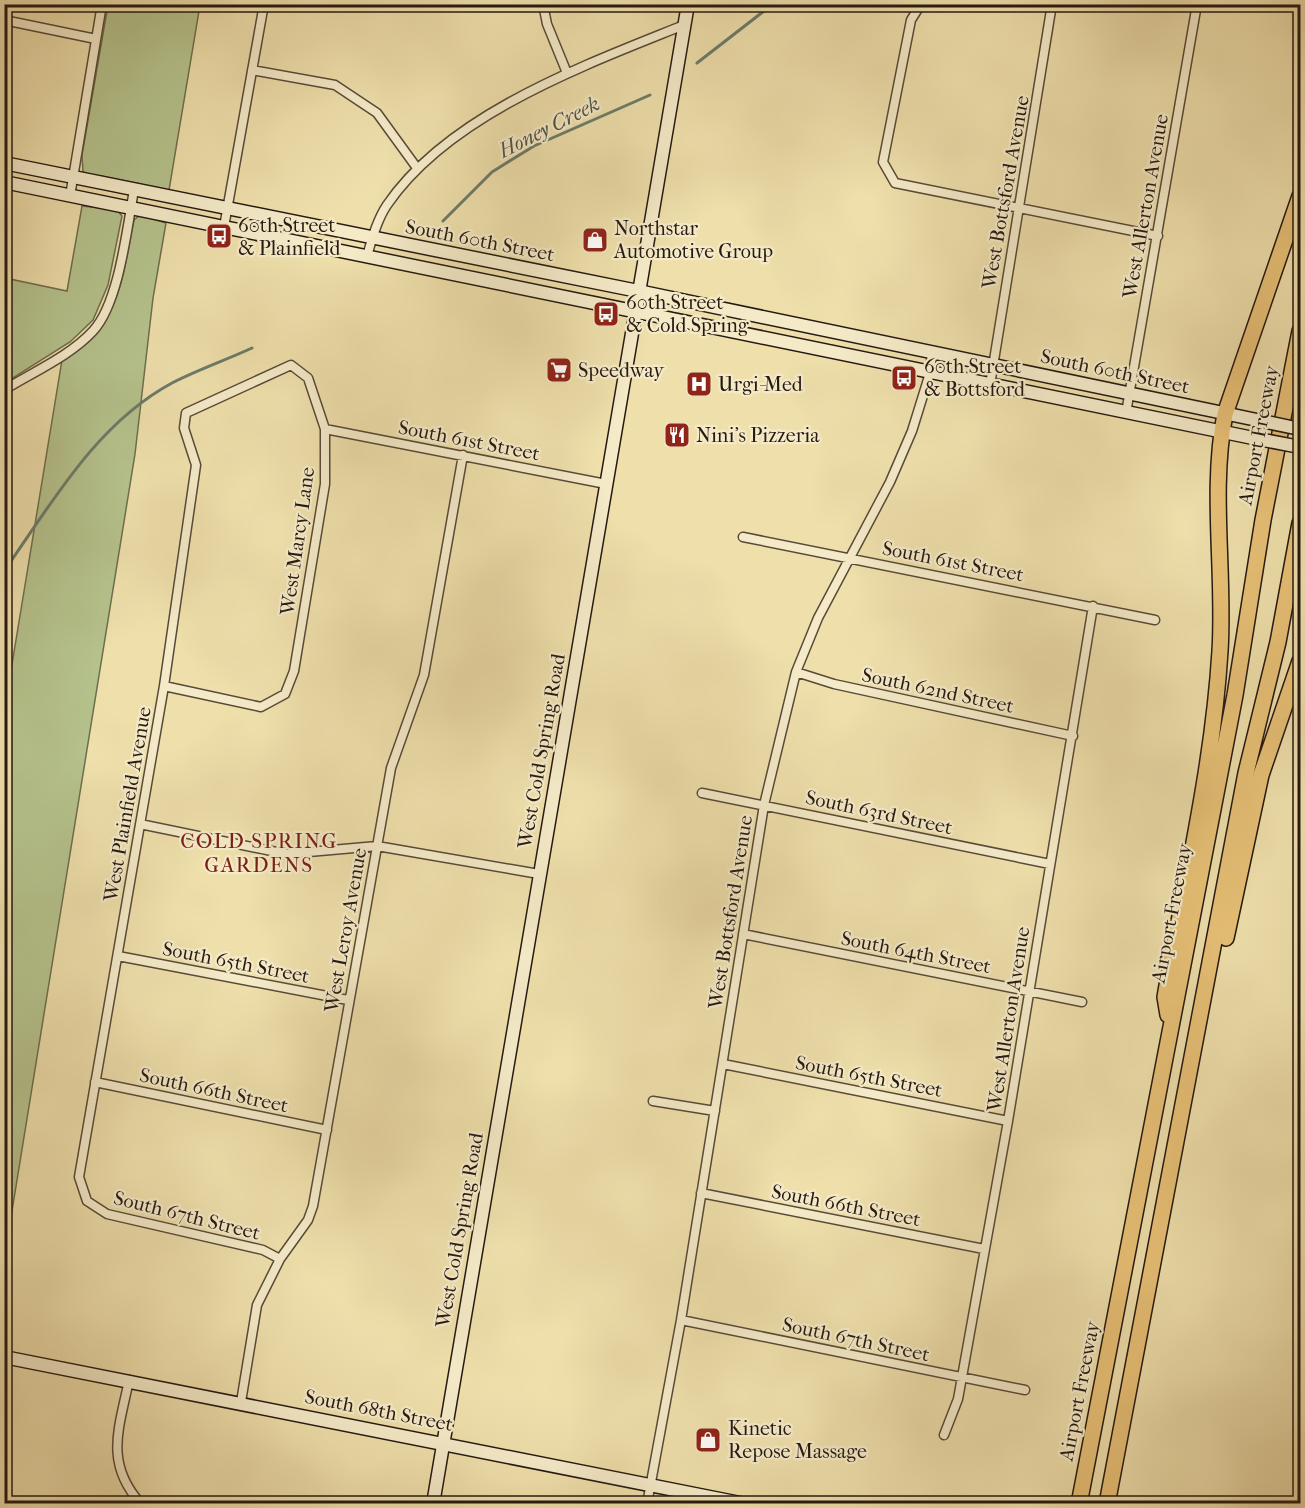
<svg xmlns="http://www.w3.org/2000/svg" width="1305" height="1508" viewBox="0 0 1305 1508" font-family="'IM FELL French Canon',serif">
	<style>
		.green { fill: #b5c28c; stroke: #6e6e4e; stroke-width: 1.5 }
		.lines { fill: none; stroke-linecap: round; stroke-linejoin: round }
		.stream { stroke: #6c7b6a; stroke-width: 3 }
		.street-casing { stroke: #584a38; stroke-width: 11 }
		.secondary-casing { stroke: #261911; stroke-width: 15 }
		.highway-casing { stroke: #261911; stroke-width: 18 }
		.street { stroke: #f4eac8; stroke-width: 8 }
		.secondary { stroke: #f4eac8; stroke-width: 12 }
		.highway { stroke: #e7c076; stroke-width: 15 }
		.secondary-bridge-casing { stroke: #261911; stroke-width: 15; stroke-linecap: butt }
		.secondary-bridge { stroke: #f4eac8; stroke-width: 12 }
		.labels { text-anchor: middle; stroke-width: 4.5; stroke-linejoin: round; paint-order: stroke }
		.street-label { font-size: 20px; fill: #261911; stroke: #f4eac8 }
		.poi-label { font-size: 20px; fill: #261911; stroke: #f4eac8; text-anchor: start }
		.water-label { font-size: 21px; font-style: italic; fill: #4f5245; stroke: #f4eac8 }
		.neighbourhood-label { font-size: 21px; letter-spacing: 1.5px; fill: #7a1f14; stroke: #f4eac8 }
	</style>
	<rect width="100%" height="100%" fill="#eedfab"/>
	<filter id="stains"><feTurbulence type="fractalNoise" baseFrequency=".00333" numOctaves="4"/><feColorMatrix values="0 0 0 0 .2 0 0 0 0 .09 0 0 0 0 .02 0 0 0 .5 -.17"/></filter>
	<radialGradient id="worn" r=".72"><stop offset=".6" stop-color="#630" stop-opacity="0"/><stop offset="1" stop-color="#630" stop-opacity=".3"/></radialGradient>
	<path class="green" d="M108,5H200L169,190L102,176L98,178L83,172L82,155Z
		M82,206L117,210L122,216L108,285L93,320L70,342L5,383V278L67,291Z
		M140,215L166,223L153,298L135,454L5,1254V707L62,360C120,329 122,278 134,220Z"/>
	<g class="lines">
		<path class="stream" d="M697,63L773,4
			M443,221L492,172L534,146L650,95
			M4,571C52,503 96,424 172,383C197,370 226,360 252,348"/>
		<g class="street-casing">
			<path id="street" d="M543,4L547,24L567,73
				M921,4L911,20L883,162L895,183L1158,236
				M4,20L96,39
				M252,70L335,85L377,113L417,168
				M70,196L102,4
				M224,227L264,4
				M367,256C372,239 377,220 387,205C449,114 585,65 684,25
				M990,385L1052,4
				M4,390C33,372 70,356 93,331C119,303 127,228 134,190
				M1126,413L1197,4
				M325,429L606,484
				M743,537L1155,620
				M796,672L834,684L1073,736
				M164,686L261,707L285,694L294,671L325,484V429L308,378L291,365L186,413L184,428L196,465L164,686L79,1177L87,1201L107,1214L263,1250L280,1259
				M702,793L1050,864
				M140,824L286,854L377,846L539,874
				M743,934L1082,1002
				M118,956L348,1000
				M723,1064L1008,1121
				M95,1082L327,1130
				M653,1101L715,1111
				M701,1193L984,1249
				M681,1320L1025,1390
				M129,1380C119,1429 104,1463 141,1504
				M241,1402L257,1305L280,1259L308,1220L313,1206L391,768L424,675L463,455
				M944,1435L958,1399L962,1377L1008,1121L1093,606
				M647,1504L681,1320L764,805L796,672L818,618L890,482L912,431L930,373L932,352"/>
		</g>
		<g class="secondary-casing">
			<path id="secondary" d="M4,163L638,291L1257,420
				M4,182L1253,438
				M4,1357L745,1504
				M433,1504L688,4"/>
		</g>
		<g class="highway-casing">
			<path id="highway" d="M1226,938L1261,775L1300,661
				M1168,1015L1165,997C1185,882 1213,767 1220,651C1225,573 1210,491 1225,414L1300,196
				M1079,1504L1235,695L1263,520L1300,331
				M1107,1504L1246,773L1278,642L1300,523"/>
		</g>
		<use href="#street" class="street"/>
		<use href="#secondary" class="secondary"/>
		<use href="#highway" class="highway"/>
		<g class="secondary-bridge-casing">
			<path id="secondary-bridge" d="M1257,420L1300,429
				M1253,438L1300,447"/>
		</g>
		<use href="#secondary-bridge" class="secondary-bridge"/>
	</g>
	<defs>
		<g id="bus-square" transform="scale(1.35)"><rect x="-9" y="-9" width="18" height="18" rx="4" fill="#8f2418" stroke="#f4eac8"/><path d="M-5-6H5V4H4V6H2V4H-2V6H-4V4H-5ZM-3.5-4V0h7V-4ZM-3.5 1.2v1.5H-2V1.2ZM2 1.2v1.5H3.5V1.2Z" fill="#fff"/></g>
		<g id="shop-square" transform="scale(1.35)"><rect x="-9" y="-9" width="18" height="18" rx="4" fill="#8f2418" stroke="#f4eac8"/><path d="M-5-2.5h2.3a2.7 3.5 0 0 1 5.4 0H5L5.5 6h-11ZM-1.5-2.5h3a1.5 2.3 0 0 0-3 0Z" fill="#fff"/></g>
		<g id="supermarket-square" transform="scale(1.35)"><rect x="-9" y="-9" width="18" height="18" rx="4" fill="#8f2418" stroke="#f4eac8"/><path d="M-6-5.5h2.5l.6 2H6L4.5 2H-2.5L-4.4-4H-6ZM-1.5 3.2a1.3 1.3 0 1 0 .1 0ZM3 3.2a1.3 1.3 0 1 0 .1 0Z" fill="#fff"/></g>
		<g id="hospital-square" transform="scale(1.35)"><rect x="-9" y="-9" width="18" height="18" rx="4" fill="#8f2418" stroke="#f4eac8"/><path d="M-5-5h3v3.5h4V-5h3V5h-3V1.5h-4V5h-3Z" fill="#fff"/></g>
		<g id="restaurant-square" transform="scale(1.35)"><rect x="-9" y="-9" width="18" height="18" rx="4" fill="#8f2418" stroke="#f4eac8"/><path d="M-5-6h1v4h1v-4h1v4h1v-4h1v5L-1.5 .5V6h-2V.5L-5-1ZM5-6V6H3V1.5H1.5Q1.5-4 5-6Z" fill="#fff"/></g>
	</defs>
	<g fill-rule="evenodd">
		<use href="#bus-square" x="219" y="236"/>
		<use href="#shop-square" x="595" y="240"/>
		<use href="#bus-square" x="606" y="314"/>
		<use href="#supermarket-square" x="559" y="370"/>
		<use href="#bus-square" x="904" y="378"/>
		<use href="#hospital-square" x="699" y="384"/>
		<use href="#restaurant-square" x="677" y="435"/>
		<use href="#shop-square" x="708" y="1440"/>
	</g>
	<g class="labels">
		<g class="street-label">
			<text transform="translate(1005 192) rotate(-80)" y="7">West Bottsford Avenue</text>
			<text transform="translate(1145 206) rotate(-80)" y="7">West Allerton Avenue</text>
			<text transform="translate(480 240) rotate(11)" y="7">South 60th Street</text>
			<text transform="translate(1115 371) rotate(12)" y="7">South 60th Street</text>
			<text transform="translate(1258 435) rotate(-79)" y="7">Airport Freeway</text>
			<text transform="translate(469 440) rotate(11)" y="7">South 61st Street</text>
			<text transform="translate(297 541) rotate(-82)" y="7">West Marcy Lane</text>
			<text transform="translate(953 561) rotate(11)" y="7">South 61st Street</text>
			<text transform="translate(938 690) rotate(12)" y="7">South 62nd Street</text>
			<text transform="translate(541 751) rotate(-80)" y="7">West Cold Spring Road</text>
			<text transform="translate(127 804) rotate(-80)" y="7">West Plainfield Avenue</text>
			<text transform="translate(879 812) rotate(12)" y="7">South 63rd Street</text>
			<text transform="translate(730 912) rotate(-81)" y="7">West Bottsford Avenue</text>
			<text transform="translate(1171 913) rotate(-79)" y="7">Airport Freeway</text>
			<text transform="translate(345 930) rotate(-80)" y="7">West Leroy Avenue</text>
			<text transform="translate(916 952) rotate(11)" y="7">South 64th Street</text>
			<text transform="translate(236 962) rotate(11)" y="7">South 65th Street</text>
			<text transform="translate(1008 1019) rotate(-81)" y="7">West Allerton Avenue</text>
			<text transform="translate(869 1076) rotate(11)" y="7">South 65th Street</text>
			<text transform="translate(214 1090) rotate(12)" y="7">South 66th Street</text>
			<text transform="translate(846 1205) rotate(11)" y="7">South 66th Street</text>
			<text transform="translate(187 1215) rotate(14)" y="7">South 67th Street</text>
			<text transform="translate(459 1230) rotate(-80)" y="7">West Cold Spring Road</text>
			<text transform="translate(856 1339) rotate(12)" y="7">South 67th Street</text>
			<text transform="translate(1079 1391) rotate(-79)" y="7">Airport Freeway</text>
			<text transform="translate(379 1410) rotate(11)" y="7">South 68th Street</text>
		</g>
		<g class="poi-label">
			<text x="238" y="232">60th Street<tspan x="238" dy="23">&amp; Plainfield</tspan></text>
			<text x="614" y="235">Northstar<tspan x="614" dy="23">Automotive Group</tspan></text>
			<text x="626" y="309">60th Street<tspan x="626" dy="23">&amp; Cold Spring</tspan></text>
			<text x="924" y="373">60th Street<tspan x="924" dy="23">&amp; Bottsford</tspan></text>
			<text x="578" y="377">Speedway</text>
			<text x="718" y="391">Urgi-Med</text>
			<text x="696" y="442">Nini's Pizzeria</text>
			<text x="728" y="1435">Kinetic<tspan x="728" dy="23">Repose Massage</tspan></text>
		</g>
		<g class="water-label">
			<text transform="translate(549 127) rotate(-27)" y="7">Honey Creek</text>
		</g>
		<g class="neighbourhood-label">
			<text x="259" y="848">COLD SPRING<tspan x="259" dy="24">GARDENS</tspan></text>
		</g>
	</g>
	<rect width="1305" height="1508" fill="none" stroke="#eedfab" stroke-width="24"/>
	<rect x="6" y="6" width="1293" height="1496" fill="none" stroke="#261911" stroke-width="3"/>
	<rect x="12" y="12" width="1281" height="1484" fill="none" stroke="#261911" stroke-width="1.5"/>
	<rect width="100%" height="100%" filter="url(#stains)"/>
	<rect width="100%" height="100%" fill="url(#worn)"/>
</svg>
